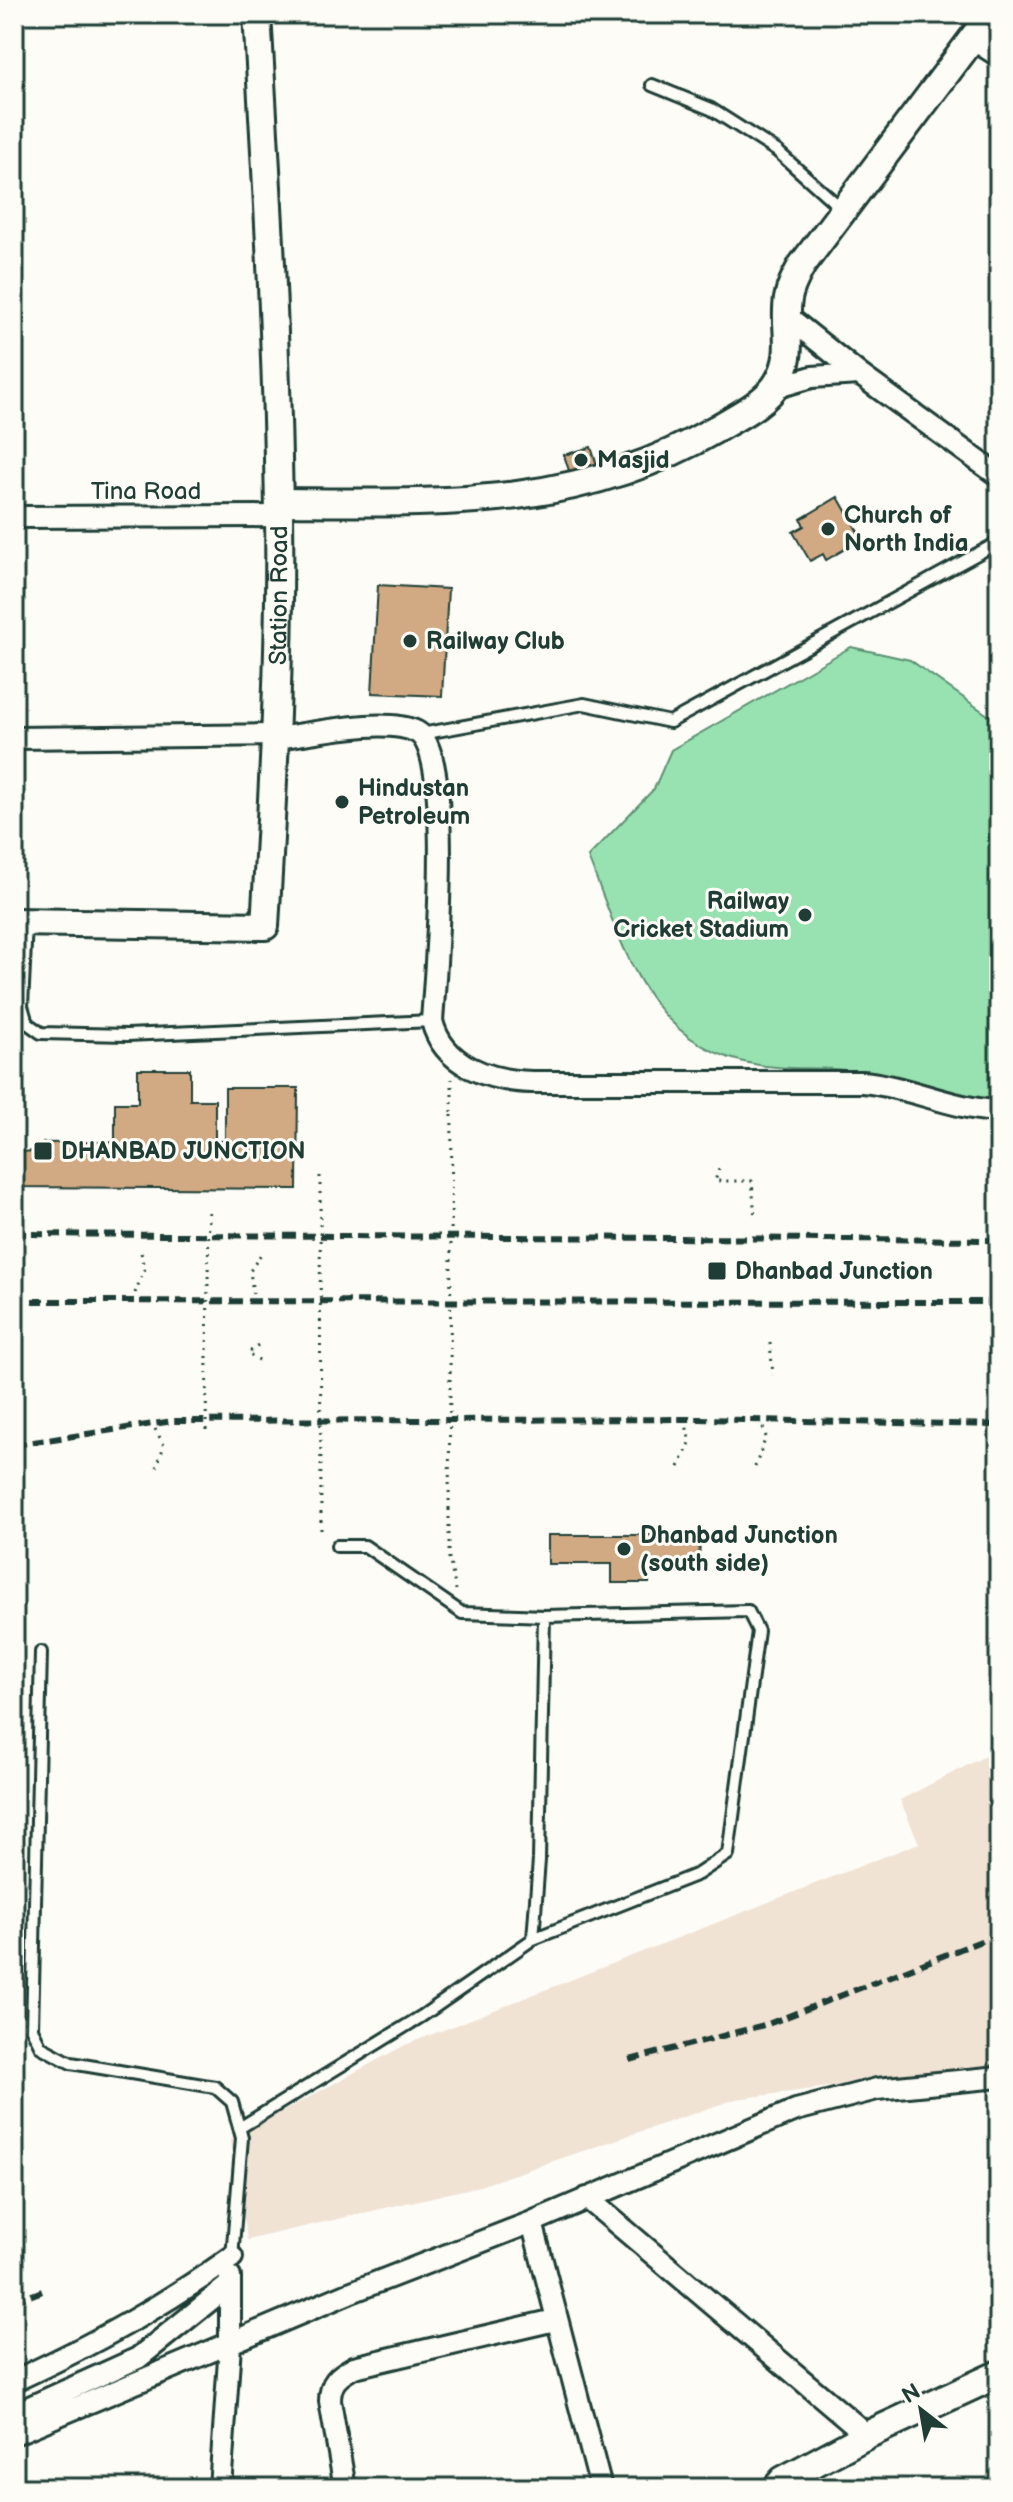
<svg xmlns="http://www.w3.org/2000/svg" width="1013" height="2502" viewBox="0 0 1013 2502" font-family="'Balsamiq Sans',sans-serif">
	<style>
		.built { fill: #f0e3d4 }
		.green { fill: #98e2b1; stroke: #5c9072; stroke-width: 2 }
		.building { fill: #d1aa83; stroke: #1f3d34; stroke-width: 2 }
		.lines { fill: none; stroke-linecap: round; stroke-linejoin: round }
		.service-casing { stroke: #1f3d34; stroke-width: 16 }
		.minor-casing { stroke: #1f3d34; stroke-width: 26 }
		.tertiary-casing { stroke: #1f3d34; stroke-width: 32 }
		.path { stroke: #1f3d34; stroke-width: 3; stroke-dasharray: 2 6; stroke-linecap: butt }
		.service { stroke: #fdfcf7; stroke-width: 10 }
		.minor { stroke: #fdfcf7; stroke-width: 20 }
		.tertiary { stroke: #fdfcf7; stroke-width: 26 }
		.rail { stroke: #1f3d34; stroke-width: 6; stroke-dasharray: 12 6; stroke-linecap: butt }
		.path-bridge { stroke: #1f3d34; stroke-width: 3; stroke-dasharray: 2 6; stroke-linecap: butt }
		.poi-dot { fill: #1f3d34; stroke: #fdfcf7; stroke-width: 3 }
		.labels { text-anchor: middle; stroke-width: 6; stroke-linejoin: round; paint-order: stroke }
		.poi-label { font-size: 24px; font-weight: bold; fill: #1f3d34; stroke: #fdfcf7; text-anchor: start }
		.street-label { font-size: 24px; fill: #1f3d34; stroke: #fdfcf7 }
	</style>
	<rect width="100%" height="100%" fill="#fdfcf7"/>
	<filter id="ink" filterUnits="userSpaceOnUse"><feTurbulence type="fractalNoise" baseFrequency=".0125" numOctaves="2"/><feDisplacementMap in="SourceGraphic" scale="16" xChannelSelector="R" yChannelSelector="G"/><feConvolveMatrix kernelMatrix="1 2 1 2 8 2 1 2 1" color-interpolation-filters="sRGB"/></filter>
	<g filter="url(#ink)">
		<path class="built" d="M999,1749V2065L736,2099L480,2186L247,2240L230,2140L405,2045L919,1843L900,1800Z"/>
		<path class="green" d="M851,647L910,660L999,723V1102C946,1097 897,1076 844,1070C816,1067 787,1070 759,1065C647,1048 624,947 588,857L654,789L671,750Z"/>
		<path class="building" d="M591,447L597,465L570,474L564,455Z
			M838,497L862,539L826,560L823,554L810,561L793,532L804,526L801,519Z
			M378,585L448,589L442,696L372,693Z
			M138,1069H190V1100H215V1141H225V1088H298L297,1189L14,1187V1152L43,1151V1143L115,1142V1103H138Z
			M14,1070H24V1099H14Z
			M548,1535H700L699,1566H649V1583H612V1564H548Z"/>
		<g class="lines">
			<g class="service-casing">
				<path id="service" d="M652,85L711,109L777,151L843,210
					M421,734L584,704L670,722L999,542
					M26,923L22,1006L27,1023L41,1033L127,1035L432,1021
					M337,1546H365L462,1613L544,1616
					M41,1652L32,2029L41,2047L71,2063L215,2087L232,2102L242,2138L232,2257
					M241,2127L422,2016L533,1939L698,1874L728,1854L758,1631L748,1611L544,1616L539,1860L533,1939"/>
			</g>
			<g class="minor-casing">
				<path id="minor" d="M972,39L999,56
					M859,374L999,476
					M774,388L812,377L859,374L788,317
					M14,517L279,516
					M14,738L276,735
					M276,738C311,734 386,716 417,732C455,752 435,976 432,1021C443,1066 491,1081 532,1082H862C908,1086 951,1109 999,1111
					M587,2198L867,2435
					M532,2222L796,2110L877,2089L999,2077
					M14,2381C96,2343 158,2309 232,2257
					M14,2414L138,2358L229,2285
					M14,2434L349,2293L532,2222L601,2488
					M220,2488L230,2345V2277
					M345,2488L330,2401C330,2382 338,2376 354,2367L555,2320"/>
			</g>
			<g class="tertiary-casing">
				<g id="tertiary">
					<path d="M279,502C434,503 577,511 716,429C736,417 766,403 778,382C796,352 783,328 788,299C790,286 796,276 802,265L991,14"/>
					<path id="s1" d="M14,922L265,926C273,789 281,652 279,515C277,348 267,181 257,14"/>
					<path d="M776,2488L783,2480L867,2435L999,2374"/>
				</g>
			</g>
			<path class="path" d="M452,1112V1079
				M719,1169L715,1181H752L755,1218
				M135,1293L144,1270L141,1252
				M253,1294L250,1271L261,1254
				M770,1343L773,1375
				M258,1345L248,1353L262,1362
				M155,1429L164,1445L157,1467
				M679,1467L690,1443L686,1424
				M755,1467L766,1437L762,1424
				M449,1509V1558L456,1590"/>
			<use href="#service" class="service"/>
			<use href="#minor" class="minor"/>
			<use href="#tertiary" class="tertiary"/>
			<path class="rail" d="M14,1234L999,1240
				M14,1301L999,1302
				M14,1445L173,1421L700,1419L999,1425
				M630,2060L768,2024L999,1934
				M14,2302L45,2290"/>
			<path class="path-bridge" d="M320,1176L321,1530
				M206,1430L209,1210
				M449,1509L452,1112"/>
		</g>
	</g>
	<g class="poi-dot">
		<circle cx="581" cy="460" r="8"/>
		<circle cx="828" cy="529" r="8"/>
		<circle cx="410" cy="641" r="8"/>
		<circle cx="342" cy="802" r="8"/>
		<circle cx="805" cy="915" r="8"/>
		<rect x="33" y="1141" width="20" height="20" rx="4"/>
		<rect x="707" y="1261" width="20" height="20" rx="4"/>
		<circle cx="624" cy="1549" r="8"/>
	</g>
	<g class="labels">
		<g class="poi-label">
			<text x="597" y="468">Masjid</text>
			<text x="844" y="523">Church of<tspan x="844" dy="28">North India</tspan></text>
			<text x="426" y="649">Railway Club</text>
			<text x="358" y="796">Hindustan<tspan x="358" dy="28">Petroleum</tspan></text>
			<text x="789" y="909" text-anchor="end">Railway<tspan x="789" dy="28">Cricket Stadium</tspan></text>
			<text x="61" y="1159">DHANBAD JUNCTION</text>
			<text x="735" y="1279">Dhanbad Junction</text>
			<text x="640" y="1543">Dhanbad Junction<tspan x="640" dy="28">(south side)</tspan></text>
		</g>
		<g class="street-label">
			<text x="146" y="499">Tina Road</text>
			<text dy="8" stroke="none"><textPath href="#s1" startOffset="582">Station Road</textPath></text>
		</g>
	</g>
	<rect width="1013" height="2502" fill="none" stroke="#fdfcf7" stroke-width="48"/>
	<rect x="24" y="24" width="965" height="2454" fill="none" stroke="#1f3d34" stroke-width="3" filter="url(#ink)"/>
	<g transform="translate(921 2410) rotate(329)" stroke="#fdfcf7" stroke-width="6" paint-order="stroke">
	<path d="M0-6L14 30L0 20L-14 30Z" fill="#1f3d34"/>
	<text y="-12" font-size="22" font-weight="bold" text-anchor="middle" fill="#1f3d34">N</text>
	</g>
</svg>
